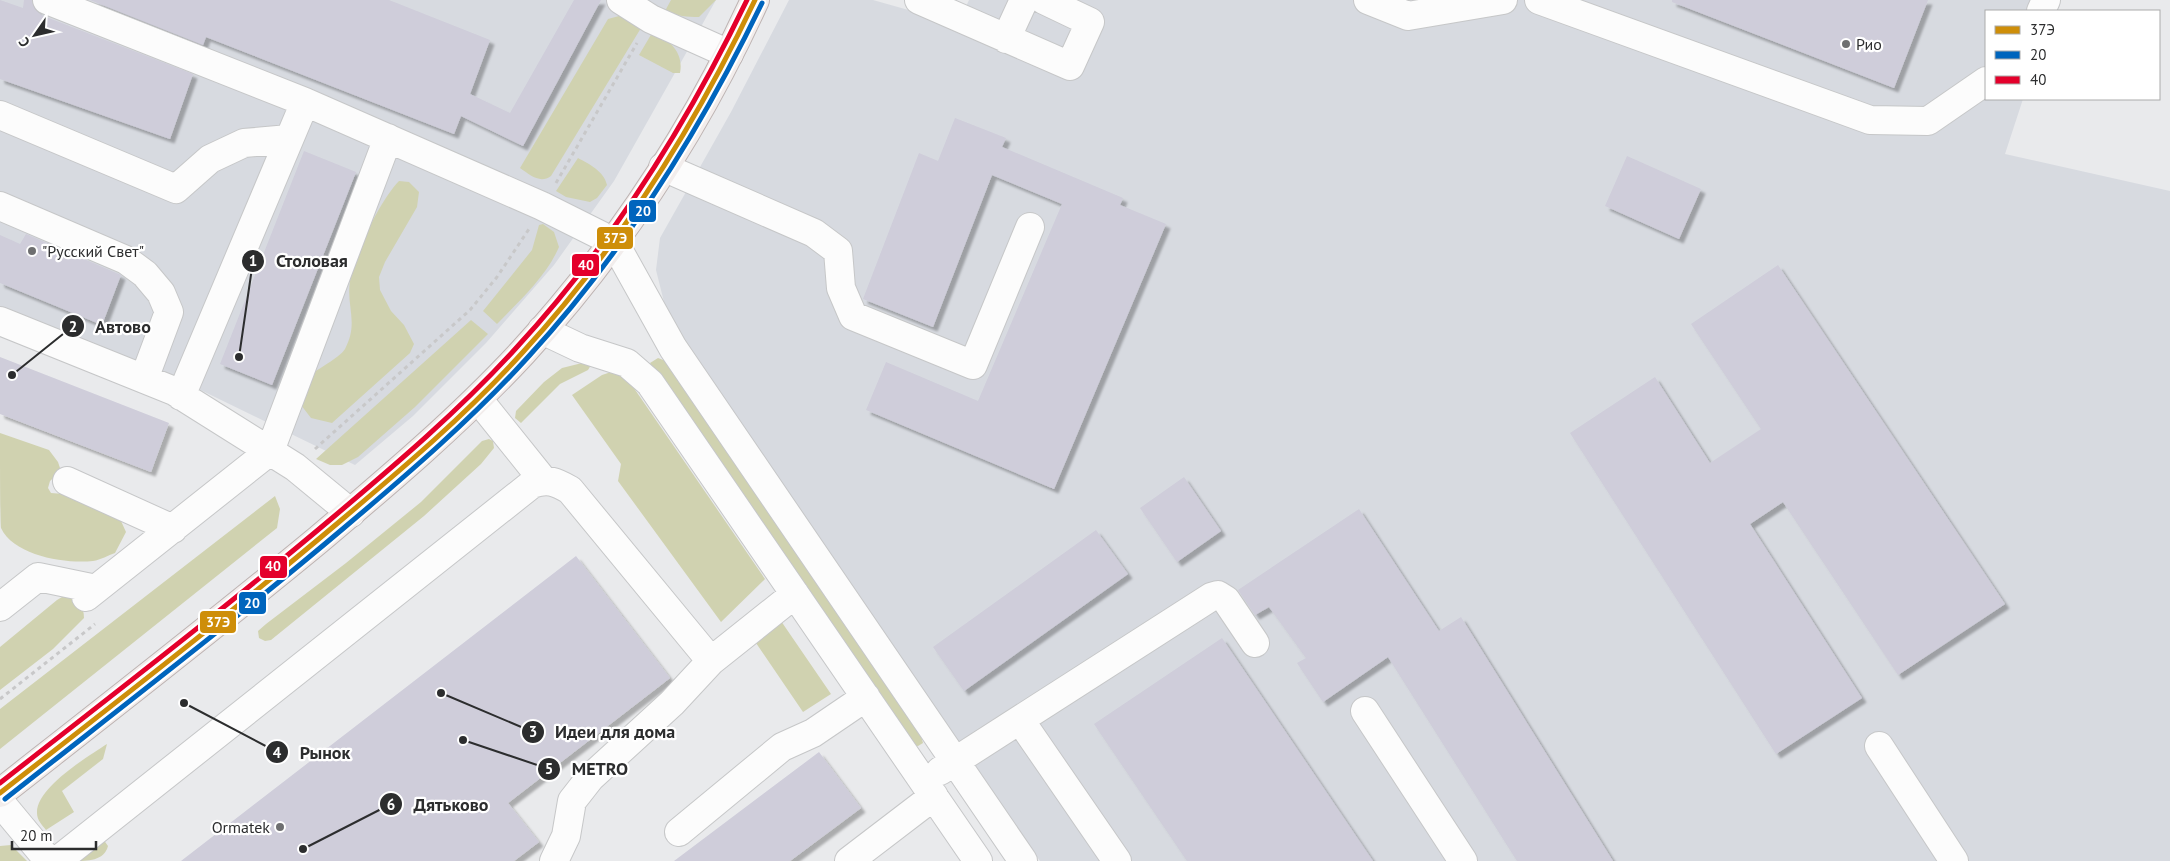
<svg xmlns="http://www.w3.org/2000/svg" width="2170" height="861" viewBox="0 0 2170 861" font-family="'PT Sans',sans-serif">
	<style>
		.built { fill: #d7dae0 }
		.green { fill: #d0d2b0 }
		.building { fill: #cfcdda; filter: url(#shadow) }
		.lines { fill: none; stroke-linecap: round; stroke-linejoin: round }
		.minor-casing { stroke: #c6c7c8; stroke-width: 30 }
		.major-casing { stroke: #bdb3b2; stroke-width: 30 }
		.path { stroke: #c8c8c9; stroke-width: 3; stroke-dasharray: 4 4; stroke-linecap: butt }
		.minor { stroke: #fcfcfc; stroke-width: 28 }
		.major { stroke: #f2edec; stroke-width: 28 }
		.bus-1-casing { stroke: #fff; stroke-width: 9 }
		.bus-2-casing { stroke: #fff; stroke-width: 9 }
		.bus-3-casing { stroke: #fff; stroke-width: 9 }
		.bus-1 { stroke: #ce8e09; stroke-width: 5 }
		.bus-2 { stroke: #0065bd; stroke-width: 5 }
		.bus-3 { stroke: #e4002b; stroke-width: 5 }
		.poi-dot { fill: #6e6f70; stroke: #fff; stroke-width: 2 }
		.labels { text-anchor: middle; stroke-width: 4.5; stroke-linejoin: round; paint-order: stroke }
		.poi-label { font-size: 16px; fill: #2c2d2e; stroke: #fff; text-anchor: start }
		.leader { fill: none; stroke: #2c2d2e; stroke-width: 2 }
		.callout-dot { fill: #2c2d2e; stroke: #fff; stroke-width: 2 }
		.mark-label { font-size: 15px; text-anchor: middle; font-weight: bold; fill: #fff }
		.callout-label { font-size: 18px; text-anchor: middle; font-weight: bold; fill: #2c2d2e; stroke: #fff; stroke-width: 4.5; stroke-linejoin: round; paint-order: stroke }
		.line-badge { stroke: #fff; stroke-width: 2 }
		.badge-label { font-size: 14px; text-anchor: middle; font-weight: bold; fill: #fff }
	</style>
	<defs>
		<filter id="shadow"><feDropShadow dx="4.5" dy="4.5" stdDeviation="1" flood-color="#0004"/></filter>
	</defs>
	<rect width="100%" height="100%" fill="#e9eaec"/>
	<path class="built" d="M0,0H716L614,181L554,265L486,343L413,416L355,465L180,380L0,307Z
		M789,0H873L958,24L969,0H2056L2052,11H1986V99H2023L2005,154L2170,191V861H1040L679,336L664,302L656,270L660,238L731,112Z"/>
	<path class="green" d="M671,0H716L699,17C687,17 677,16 665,11Z
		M619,16H624L641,28L551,176C540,184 530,175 520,168L608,19Z
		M652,33C670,39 684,53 680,73H673L639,55Z
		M578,158C589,164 604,171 607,185L597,198L590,202L566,197L556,191Z
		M399,181L409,182L419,192L417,207L385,262L379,277L380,290L391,311L404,325L414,344L410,353L332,423L311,418L294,396L298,382C307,376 341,357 345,349C359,323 346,306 350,281C355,253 379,202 399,181Z
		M543,224L554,232L559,247C546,277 519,301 497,324L483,311L532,250L539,225Z
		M471,320L488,334L415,407L358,457L342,465H330L316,459Z
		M658,358L666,361L921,736L923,743L918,746L912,745L654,371L650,363Z
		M582,363L591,365L588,370L560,384L521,423L515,418L516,411L544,382L562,368Z
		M611,372L627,378L765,579L721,622L618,481L621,464L572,395L602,375Z
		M0,433L49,450L58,462L61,471L50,481L48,488L51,493L64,494L81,500L121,521L126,532L115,553C108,555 101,560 93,561C66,564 14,556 1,528C0,520 0,447 0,433Z
		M489,439L493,441L494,448L481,464L424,516L271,640L265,641L259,638L258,631L266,624L346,563L421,502L482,441Z
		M275,496L280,509L277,528L0,749V709Z
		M67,594C78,598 84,606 84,618L53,649L0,690V647L57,600Z
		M781,621L831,694L803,712L754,640Z
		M107,744L103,759L62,791L74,812L46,830C42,825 37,820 37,813C36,788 87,757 107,744Z
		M103,839L108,846C104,861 88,861 73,861Z
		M11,845L27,861H0V846Z"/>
	<path class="building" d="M0,0L23,8L24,0H32L35,9L41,15L193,74L170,139L0,79Z
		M90,0H389L490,40L470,94L510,113L574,0H601L523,146L461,116L454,134L206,37L203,45Z
		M1672,0H1928L1894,88L1672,2Z
		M955,118L1006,138L1002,147L1123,198L1120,205L1166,224L1054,489L866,410L886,362L978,401L1062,204L992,175L933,327L863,299L919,153L938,161Z
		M304,151L356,172L272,385L220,364Z
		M1627,156L1701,189L1679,239L1605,206Z
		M26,234L121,275L102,325L0,283V235L20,244Z
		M1778,265L2005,604L1898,675L1783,502L1750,524L1862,698L1776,754L1570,433L1655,377L1710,463L1761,429L1691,324Z
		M0,357L169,423L151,472L0,414Z
		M1184,477L1221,531L1177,562L1140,508Z
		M1359,509L1439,631L1461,617L1613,861H1517L1388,657L1323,702L1297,663L1306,658L1269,607L1255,615L1238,590Z
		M1096,530L1128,574L964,691L933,647Z
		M576,556L670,678L508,803L539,842L514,861H181Z
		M1222,638L1373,861H1187L1094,724Z
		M819,752L861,808L790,861H674Z"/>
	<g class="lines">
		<g class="minor-casing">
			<path id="minor" d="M47,0L305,102
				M621,0L651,19L729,54
				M919,0L1070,66L1090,22L1044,0
				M1368,0L1408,16L1503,0
				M1539,0L1870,120L1928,121L1986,81
				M2041,11L2046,0
				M1006,39L1024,0
				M0,115L176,189L210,159L244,143L289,139
				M663,167L814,233L838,251L841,288L853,316L973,365L1030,227
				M0,206L126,260L145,274L161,293L169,312L144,379
				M0,321L174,391L295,467L351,513
				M542,330L580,348L627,363L650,383L978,861
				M181,396L305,102L542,206L614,242L673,348L1023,861
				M478,399L543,480
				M67,481L173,529
				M86,597L270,451L388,138
				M0,607L38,577L96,589
				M1365,711L1463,861
				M1020,720L1117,861
				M1879,746L1954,861
				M940,771L1211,597L1218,595L1226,600L1255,643
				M0,802L49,861
				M679,832L782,747L813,733L866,697
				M57,861L532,484C548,478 556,482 570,490L711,661L795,594
				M554,861L566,836L572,801L590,778L672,703L711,661
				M849,861L934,796"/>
		</g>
		<g class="major-casing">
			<path id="major" d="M0,793C107,709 214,626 318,540C389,480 460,420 523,352C618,248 697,127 755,0"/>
		</g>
		<path class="path" d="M556,183L637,43
			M315,449L470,310L497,277L529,229
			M0,699L95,624"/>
		<use href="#minor" class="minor"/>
		<use href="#major" class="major"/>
		<g class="bus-1-casing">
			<path id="bus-1" d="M0,793C114,704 229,615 339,522C403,468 467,414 523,352C619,247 694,128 755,0"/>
		</g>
		<g class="bus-2-casing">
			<path id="bus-2" d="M5,799C119,709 234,621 345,527C409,473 473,418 529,356C625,251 700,131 762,3"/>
		</g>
		<g class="bus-3-casing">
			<path id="bus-3" d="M0,783C111,696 223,610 331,519C395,465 460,410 517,347C612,244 686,126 747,0"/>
		</g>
		<use href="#bus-1" class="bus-1"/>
		<use href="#bus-2" class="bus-2"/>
		<use href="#bus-3" class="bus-3"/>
	</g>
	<g class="poi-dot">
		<circle cx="1846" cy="44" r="5"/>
		<circle cx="32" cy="251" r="5"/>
		<circle cx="280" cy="827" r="5"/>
	</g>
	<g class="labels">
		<g class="poi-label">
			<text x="1856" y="50">Рио</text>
			<text x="42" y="257">"Русский Свет"</text>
			<text x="270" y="833" text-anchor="end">Ormatek</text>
		</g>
	</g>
	<path class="leader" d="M239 357L253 261M12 375L73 326M441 693L533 732M184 703L277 752M463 740L549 769M303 849L391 804"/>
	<g class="callout-dot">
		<circle cx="239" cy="357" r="5"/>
		<circle cx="12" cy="375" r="5"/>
		<circle cx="441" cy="693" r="5"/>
		<circle cx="184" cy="703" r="5"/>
		<circle cx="463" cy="740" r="5"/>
		<circle cx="303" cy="849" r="5"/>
		<circle cx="253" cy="261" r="12"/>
		<circle cx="73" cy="326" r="12"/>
		<circle cx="533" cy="732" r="12"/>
		<circle cx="277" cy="752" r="12"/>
		<circle cx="549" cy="769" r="12"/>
		<circle cx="391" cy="804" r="12"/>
	</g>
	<g class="mark-label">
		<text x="253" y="266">1</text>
		<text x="73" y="332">2</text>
		<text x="533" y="737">3</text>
		<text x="277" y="758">4</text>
		<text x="549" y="774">5</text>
		<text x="391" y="810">6</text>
	</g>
	<g class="callout-label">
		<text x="312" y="267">Столовая</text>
		<text x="123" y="333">Автово</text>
		<text x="615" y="738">Идеи для дома</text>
		<text x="325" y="759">Рынок</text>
		<text x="600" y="775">METRO</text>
		<text x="451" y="811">Дятьково</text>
	</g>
	<g class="line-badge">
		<rect x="628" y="199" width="29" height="24" rx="5" fill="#0065bd"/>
		<rect x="596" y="226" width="38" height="24" rx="5" fill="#ce8e09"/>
		<rect x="571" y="253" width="29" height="24" rx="5" fill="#e4002b"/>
		<rect x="259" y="555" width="29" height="24" rx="5" fill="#e4002b"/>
		<rect x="238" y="591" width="29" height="24" rx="5" fill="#0065bd"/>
		<rect x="199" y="610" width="38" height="24" rx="5" fill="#ce8e09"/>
	</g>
	<g class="badge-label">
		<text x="643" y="216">20</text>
		<text x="615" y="243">37Э</text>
		<text x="586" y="270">40</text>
		<text x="273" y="571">40</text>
		<text x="252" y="608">20</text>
		<text x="218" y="627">37Э</text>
	</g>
	<rect x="1985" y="10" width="175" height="90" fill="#ffffff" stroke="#ababab"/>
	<rect x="1995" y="26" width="25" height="8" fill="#ce8e09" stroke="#ababab"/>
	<text x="2030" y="35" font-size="15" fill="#2c2d2e">37Э</text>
	<rect x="1995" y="51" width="25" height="8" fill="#0065bd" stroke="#ababab"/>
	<text x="2030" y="60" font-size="15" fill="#2c2d2e">20</text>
	<rect x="1995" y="76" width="25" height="8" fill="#e4002b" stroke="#ababab"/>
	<text x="2030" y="85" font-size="15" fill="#2c2d2e">40</text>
	<g transform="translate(35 35) rotate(236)" stroke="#ffffff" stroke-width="4" paint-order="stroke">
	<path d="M0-4L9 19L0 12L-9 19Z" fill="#2c2d2e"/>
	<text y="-8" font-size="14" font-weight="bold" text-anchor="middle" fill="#2c2d2e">С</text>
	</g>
	<path d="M12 841v8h84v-8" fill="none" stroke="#2c2d2e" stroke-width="2.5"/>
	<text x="20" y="841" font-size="15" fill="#2c2d2e" stroke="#ffffff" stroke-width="4" paint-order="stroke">20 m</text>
</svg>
